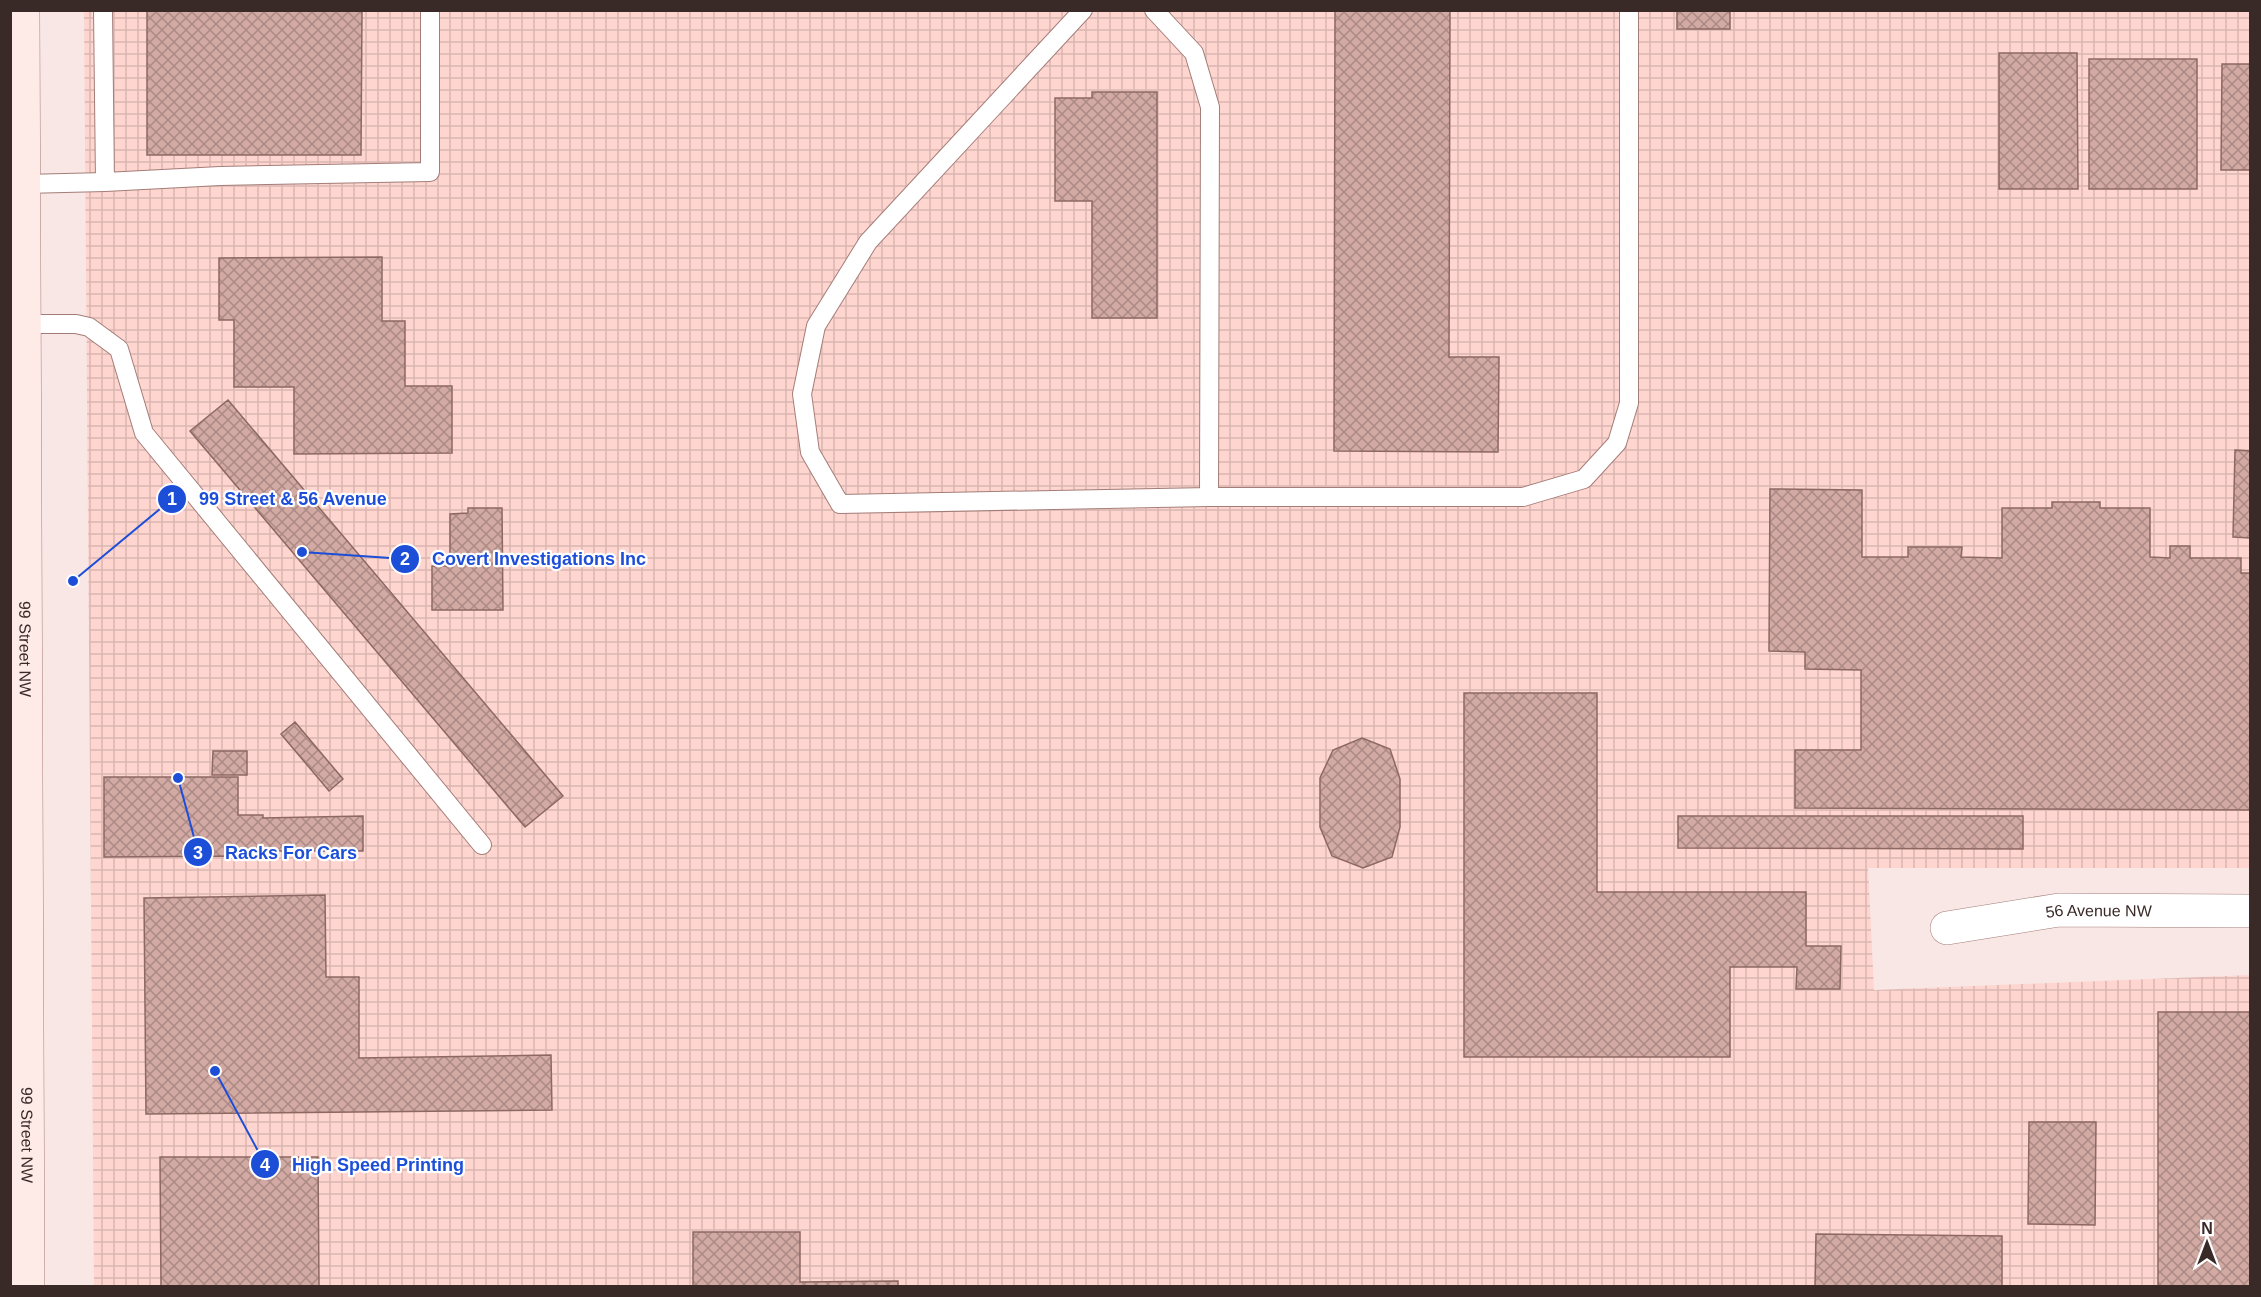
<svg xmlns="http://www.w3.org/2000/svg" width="2261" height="1297" viewBox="0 0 2261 1297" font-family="Helvetica,sans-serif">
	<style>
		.industrial { fill: url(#industrial-grid) }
		.building { fill: url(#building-cross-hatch); stroke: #8d6863; stroke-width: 1.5 }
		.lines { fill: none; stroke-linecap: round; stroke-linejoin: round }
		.lane-casing { stroke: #a47d78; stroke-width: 20 }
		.street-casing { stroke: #a47d78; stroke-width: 34 }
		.secondary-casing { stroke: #a47d78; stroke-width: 34 }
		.lane { stroke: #fff; stroke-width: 18 }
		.street { stroke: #fff; stroke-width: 33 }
		.secondary { stroke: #feebe8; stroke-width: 33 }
		.labels { text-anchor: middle; stroke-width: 4.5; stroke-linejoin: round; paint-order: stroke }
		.street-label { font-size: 16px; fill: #392927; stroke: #fff }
		.leader { fill: none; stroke: #1d4ed8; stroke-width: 2 }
		.callout-dot { fill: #1d4ed8; stroke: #fff; stroke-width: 2 }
		.mark-label { font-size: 18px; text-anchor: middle; font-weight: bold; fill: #fff }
		.callout-label { font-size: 18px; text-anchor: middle; font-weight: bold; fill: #1d4ed8; stroke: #fff; stroke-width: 4.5; stroke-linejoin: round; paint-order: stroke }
	</style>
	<defs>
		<pattern id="industrial-grid" width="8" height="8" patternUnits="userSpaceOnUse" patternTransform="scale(1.5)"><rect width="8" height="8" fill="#fed5cf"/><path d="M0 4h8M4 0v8" fill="none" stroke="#dab7b2"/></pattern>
		<pattern id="building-cross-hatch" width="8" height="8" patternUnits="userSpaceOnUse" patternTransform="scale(1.5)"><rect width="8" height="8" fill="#d2a9a3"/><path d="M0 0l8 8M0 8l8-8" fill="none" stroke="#ab8a85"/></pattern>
	</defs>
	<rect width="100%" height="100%" fill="#f9e7e5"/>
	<path class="industrial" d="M84,11H2250V868H1868L1874,990L2250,975V1286H94Z"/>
	<path class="building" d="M147,10H362L361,155H147Z
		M1335,10H1450L1449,357H1499L1498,452L1334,451Z
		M1677,10H1730V29H1677Z
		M1999,53H2077L2078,189H1999Z
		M2089,59H2197V189H2089Z
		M2222,64H2250V170H2221Z
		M1092,92H1157V318H1092V201H1055V98H1092Z
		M382,257V321H405V386H452V453L294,454V387H234V320H219V258Z
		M228,400L563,796L525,827L190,431Z
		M2235,450L2250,451V538L2233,537Z
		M1770,489L1862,490V557H1908V547H1962L1961,557L2002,558V508H2052V502H2100V508H2150V557L2170,558V546H2190V558H2241V573H2250V810L1795,808V750H1861V670L1805,669V652L1769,651Z
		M468,508H502L503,610H432V566H450V514L468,513Z
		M1464,693H1597V892H1806V946H1841L1840,989H1796L1797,967H1730V1057H1464Z
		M295,722L343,779L329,791L281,734Z
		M1362,738L1390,749L1400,779V827L1392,857L1363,868L1332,856L1320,827V778L1333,750Z
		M213,751H247V775H212Z
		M104,777H238V815H263V818L363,816V851H263V859H239V856L104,857Z
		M1678,816H2023V849L1678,848Z
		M325,895L326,977H359V1058L551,1055L552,1110L146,1114L144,898Z
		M2158,1012H2250V1286H2158Z
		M2029,1122H2096L2095,1225L2028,1224Z
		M160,1157H318L319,1286H161Z
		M693,1232H800V1282L898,1281V1286H693Z
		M1816,1234L2002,1236V1286H1815Z"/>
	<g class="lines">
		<g class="lane-casing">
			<path id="lane" d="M1083,10L868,242L816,326L802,394L810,452L840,504L1209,497L1210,107L1194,53L1154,10
				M105,182L220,176L430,172V10
				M24,184L105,182L103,10
				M24,324H76L89,327L119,349L144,433L482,845
				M1209,497H1523L1584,479L1617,443L1629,403V10"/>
		</g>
		<g class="street-casing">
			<g id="street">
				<path id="s1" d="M1947,928L2059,910L2250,911"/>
			</g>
		</g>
		<g class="secondary-casing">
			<g id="secondary">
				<path id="s2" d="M23,10L28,1286"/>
			</g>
		</g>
		<use href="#lane" class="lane"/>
		<use href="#street" class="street"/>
		<use href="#secondary" class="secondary"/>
	</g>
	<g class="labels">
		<g class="street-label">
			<text dy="6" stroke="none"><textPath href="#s2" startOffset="639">99 Street NW</textPath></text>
			<text dy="6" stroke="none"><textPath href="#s1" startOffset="153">56 Avenue NW</textPath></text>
			<text dy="6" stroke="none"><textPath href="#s2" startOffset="1125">99 Street NW</textPath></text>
		</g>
	</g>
	<path class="leader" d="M73 581L172 499M302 552L405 559M178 778L198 852M215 1071L265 1164"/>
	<g class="callout-dot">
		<circle cx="73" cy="581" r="6"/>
		<circle cx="302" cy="552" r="6"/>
		<circle cx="178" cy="778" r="6"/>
		<circle cx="215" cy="1071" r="6"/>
		<circle cx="172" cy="499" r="15"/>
		<circle cx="405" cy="559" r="15"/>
		<circle cx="198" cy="852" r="15"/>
		<circle cx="265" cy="1164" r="15"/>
	</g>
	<g class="mark-label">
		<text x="172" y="505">1</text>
		<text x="405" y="565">2</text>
		<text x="198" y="859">3</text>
		<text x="265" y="1171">4</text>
	</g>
	<g class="callout-label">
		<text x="293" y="505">99 Street &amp; 56 Avenue</text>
		<text x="539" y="565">Covert Investigations Inc</text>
		<text x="291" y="859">Racks For Cars</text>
		<text x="378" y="1171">High Speed Printing</text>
	</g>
	<rect width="2261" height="1297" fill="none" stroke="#392927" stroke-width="24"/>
	<g transform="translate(2207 1243)" stroke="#ffffff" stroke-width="4.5" paint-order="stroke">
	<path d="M0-4.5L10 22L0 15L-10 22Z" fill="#392927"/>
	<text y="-9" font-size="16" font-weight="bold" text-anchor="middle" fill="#392927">N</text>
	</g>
</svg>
